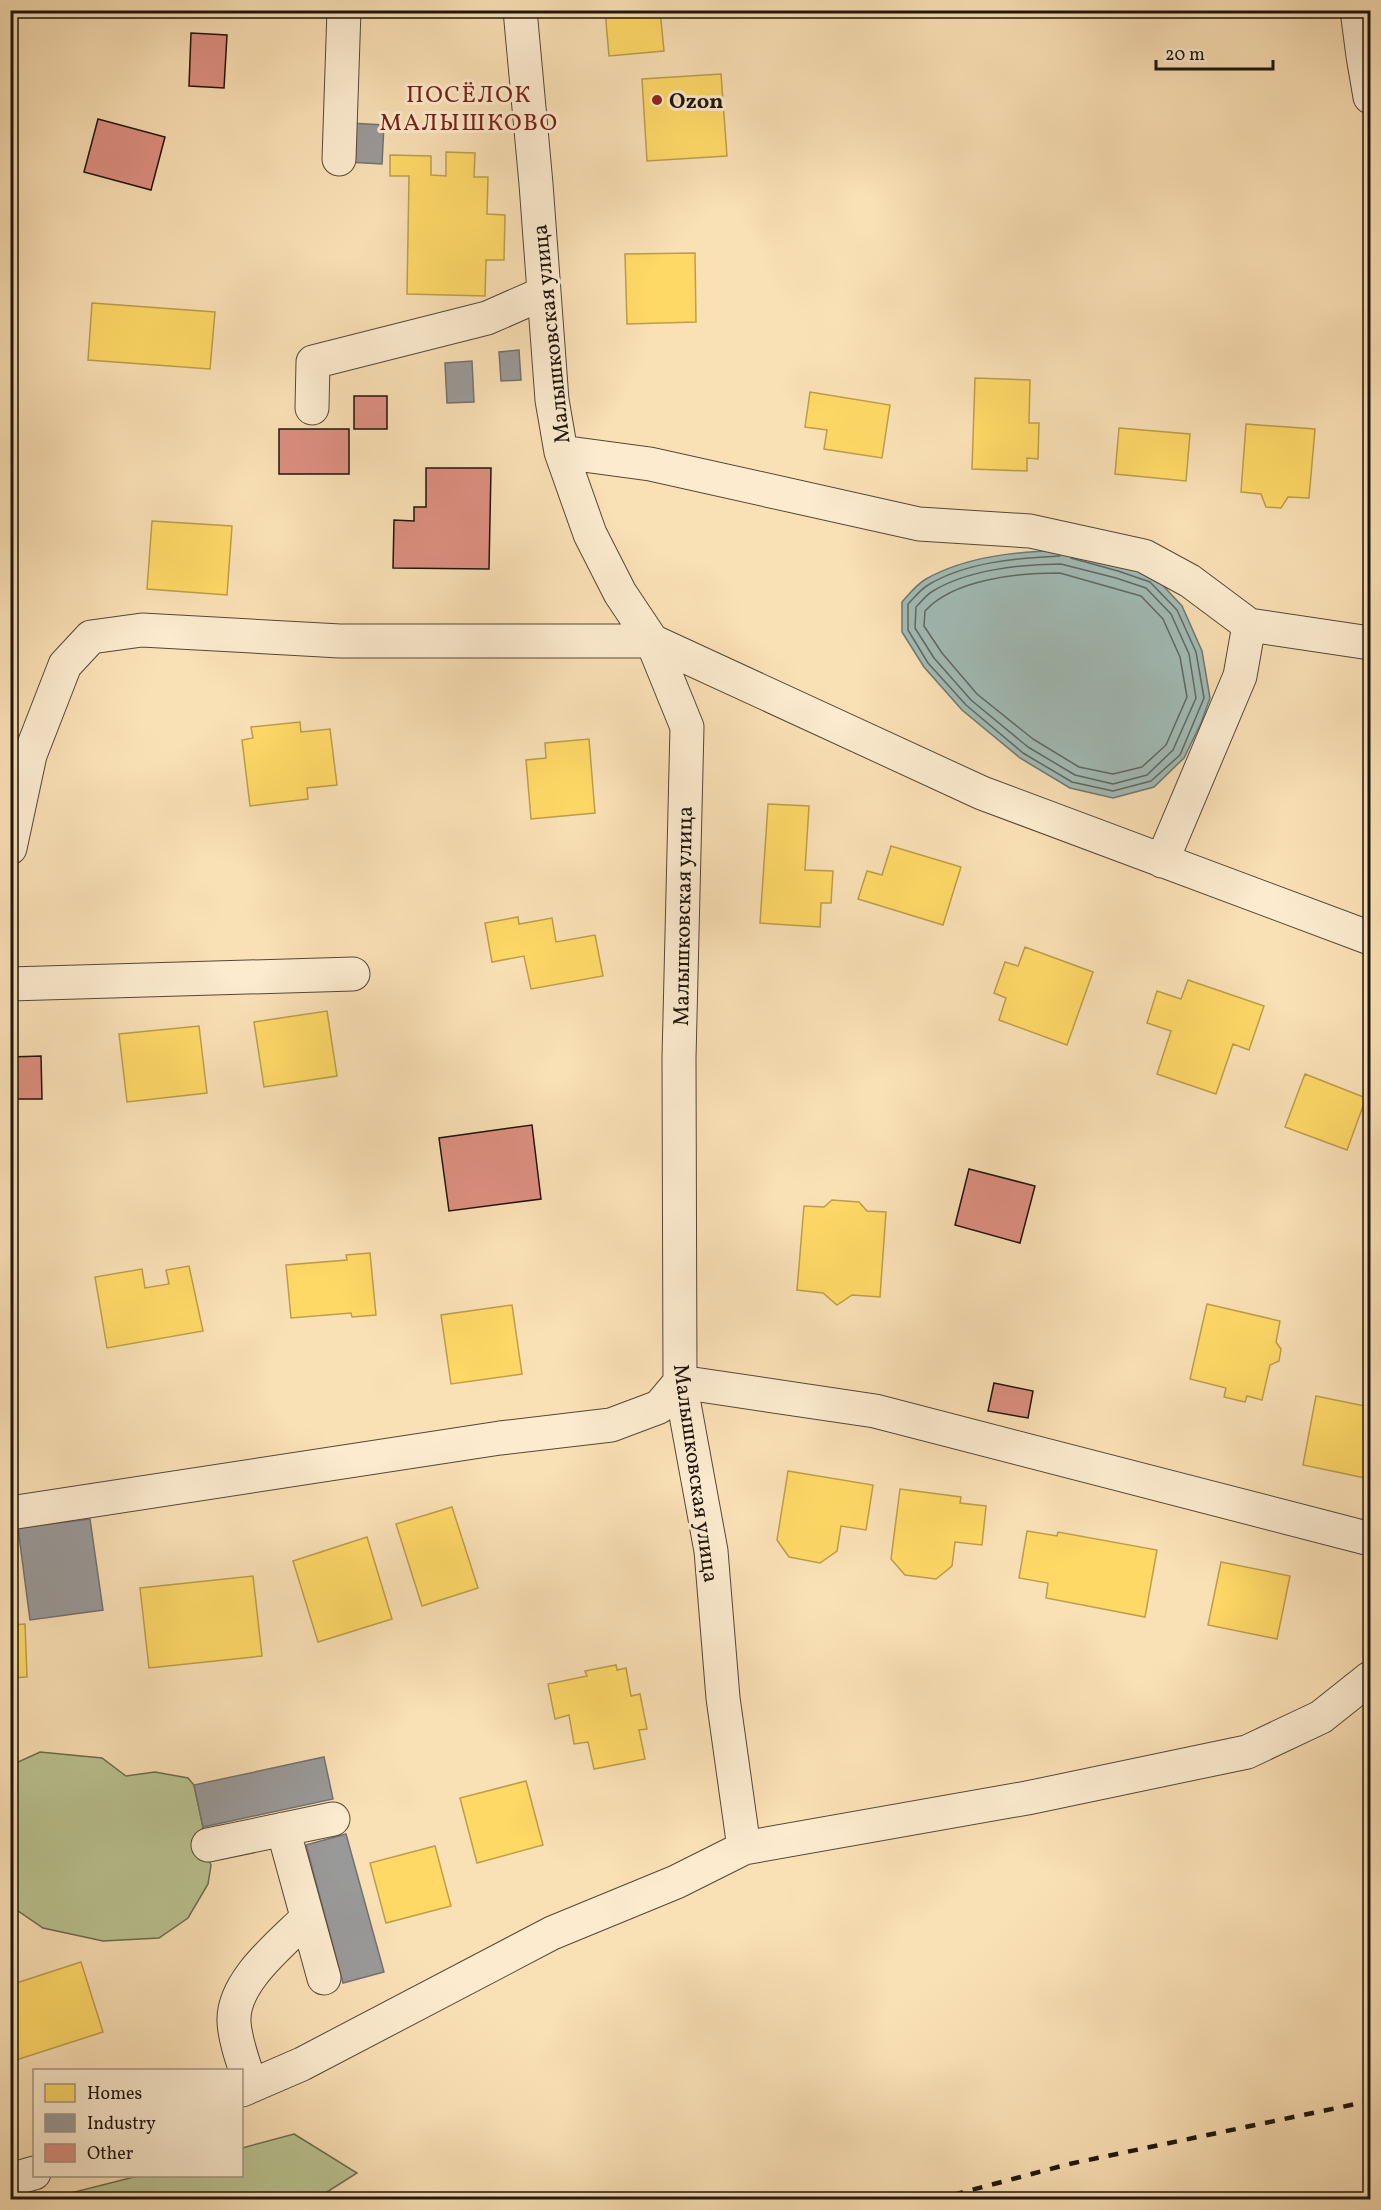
<svg xmlns="http://www.w3.org/2000/svg" width="1381" height="2210" viewBox="0 0 1381 2210" font-family="Vollkorn,serif">
	<style>
		.green { fill: #bac391; stroke: #6c6c4f; stroke-width: 1.5 }
		.water { fill: #a1bbb6; stroke: #6d7872; stroke-width: 1.5 }
		.homes { fill: #ffd966; stroke: #bc9e4b; stroke-width: 1.5 }
		.industry { fill: #999; stroke: #74716f; stroke-width: 1.5 }
		.lines { fill: none; stroke-linecap: round; stroke-linejoin: round }
		.shore { stroke: #606862; stroke-width: 1.5 }
		.building { fill: #dd8f80; stroke: #1e140d; stroke-width: 1.5 }
		.minor-casing { stroke: #554737; stroke-width: 35 }
		.minor { stroke: #fcebcf; stroke-width: 33 }
		.rail { stroke: #1e140d; stroke-width: 4.5; stroke-dasharray: 10 10; stroke-linecap: butt }
		.poi-dot { fill: #8f2418; stroke: #fcebcf; stroke-width: 2 }
		.labels { text-anchor: middle; stroke-width: 6; stroke-linejoin: round; paint-order: stroke }
		.poi-label { font-size: 22px; font-weight: bold; fill: #1e140d; stroke: #fcebcf; text-anchor: start }
		.street-label { font-size: 22px; fill: #1e140d; stroke: #fcebcf }
		.neighbourhood-label { font-size: 24px; letter-spacing: 1.5px; fill: #7a1f14; stroke: #fcebcf }
	</style>
	<rect width="100%" height="100%" fill="#fae0b5"/>
	<filter id="stains"><feTurbulence type="fractalNoise" baseFrequency=".00333" numOctaves="4"/><feColorMatrix values="0 0 0 0 .2 0 0 0 0 .09 0 0 0 0 .02 0 0 0 .5 -.17"/></filter>
	<radialGradient id="worn" r=".72"><stop offset=".6" stop-color="#630" stop-opacity="0"/><stop offset="1" stop-color="#630" stop-opacity=".3"/></radialGradient>
	<path class="green" d="M40,1752L102,1758L126,1776L155,1772L188,1778L194,1785L203,1827L200,1839L211,1865L208,1884L188,1918L159,1938L103,1941L43,1928L11,1906L10,1774L18,1762Z
		M294,2134L357,2173L316,2199H47L138,2176H242V2148Z"/>
	<path class="water" d="M1062,550L1119,565L1154,576L1182,606L1202,651L1210,698L1201,723L1184,758L1154,787L1113,798L1070,788L1020,758L962,710L924,667L902,632V602C909,594 917,584 926,579C966,556 1017,552 1062,550Z"/>
	<path class="homes" d="M605,10H660L664,51L609,56Z
		M721,74L727,156L647,161L642,79Z
		M446,152L475,153L474,177H488L487,214L505,215L504,260H486L485,296L407,294L409,176H390V155L431,156V175L446,176Z
		M695,253L696,322L627,324L625,254Z
		M92,303L215,312L210,369L88,360Z
		M975,378L1030,380L1029,423H1039L1038,459L1027,458V471L972,469Z
		M810,392L890,405L882,458L824,449L827,430L805,427Z
		M1246,424L1315,429L1309,498L1288,497L1281,508L1266,507L1261,494L1241,492Z
		M1119,428L1190,434L1186,481L1115,474Z
		M152,521L232,526L227,595L147,589Z
		M300,722L301,732L330,729L337,785L307,788L308,799L250,806L242,740L253,738L251,727Z
		M589,739L595,813L531,819L526,760L546,758L545,743Z
		M768,804L809,806L805,870L833,871L831,903H821L820,927L760,923Z
		M891,846L961,867L943,925L858,899L867,871L882,875Z
		M518,917L519,924L552,918L556,942L595,935L603,976L531,989L524,956L492,962L485,923Z
		M1025,947L1093,972L1067,1045L999,1020L1006,998L994,993L1005,962L1018,966Z
		M1188,980L1264,1006L1249,1050L1233,1044L1216,1094L1157,1074L1171,1031L1147,1023L1157,991L1181,999Z
		M327,1011L337,1076L264,1087L254,1022Z
		M199,1026L207,1093L127,1102L119,1034Z
		M1305,1074L1366,1098L1347,1150L1285,1127Z
		M832,1200L859,1202L867,1211L886,1212L880,1297L852,1295L837,1305L823,1293L797,1290L804,1206L824,1207Z
		M370,1253L376,1315L352,1317L351,1313L291,1318L286,1265L347,1260L346,1255Z
		M189,1266L203,1331L107,1348L95,1277L142,1269L145,1288L169,1284L166,1270Z
		M1207,1304L1280,1321L1276,1342L1281,1349L1279,1361L1270,1365L1262,1400L1247,1396L1245,1402L1224,1397L1226,1388L1190,1379Z
		M512,1305L522,1374L451,1384L441,1315Z
		M1316,1396L1370,1407V1479L1303,1465Z
		M788,1471L873,1485L866,1530L841,1526L837,1551L820,1563L789,1557L777,1540Z
		M900,1489L961,1497L960,1503L986,1506L982,1545L955,1542L952,1566L936,1579L905,1575L891,1559Z
		M452,1507L478,1588L422,1606L396,1524Z
		M1027,1531L1057,1536L1058,1532L1157,1550L1145,1617L1046,1598L1048,1583L1019,1578Z
		M367,1537L392,1619L318,1642L293,1561Z
		M1221,1562L1290,1576L1277,1639L1208,1625Z
		M253,1576L262,1656L149,1668L140,1588Z
		M25,1624L27,1677L10,1678V1625Z
		M616,1665L617,1670L626,1668L631,1696L640,1694L647,1729L639,1730L645,1759L594,1769L588,1742L574,1744L569,1715L555,1719L548,1684L587,1676L585,1671Z
		M526,1781L543,1845L477,1863L460,1798Z
		M435,1846L451,1906L386,1923L370,1863Z
		M81,1962L103,2032L10,2062V1985Z"/>
	<path class="industry" d="M350,123L384,125L382,164L348,162Z
		M519,350L521,380L501,381L499,352Z
		M472,361L474,402L447,403L445,363Z
		M90,1519L103,1610L30,1620L18,1528Z
		M324,1757L333,1799L203,1827L194,1785Z
		M346,1834L384,1972L343,1983L306,1845Z"/>
	<g class="lines">
		<path class="shore" d="M1060,556C1017,558 966,562 928,585C921,589 914,598 908,604V630L928,663L966,705L1023,753L1072,782L1113,791L1151,781L1180,755L1204,698L1196,652L1177,610L1150,582L1118,571L1071,558
			M1061,564L1116,578L1146,588L1171,614L1189,654L1196,698L1173,750L1147,775L1113,784L1075,775L1028,747L971,700L934,658L915,628L916,607C921,602 926,595 933,591C967,570 1022,564 1061,564Z
			M1060,573L1141,596L1163,619L1180,657L1187,697L1166,745L1142,767L1113,774L1079,767L1033,739L977,694L942,653L924,626L925,611C954,579 1018,573 1060,573Z"/>
	</g>
	<path class="building" d="M191,33L227,35L224,88L189,86Z
		M98,119L165,137L151,190L84,172Z
		M354,396H387V429H354Z
		M279,429H349V474H279Z
		M426,468H491L489,569L393,568L394,520L414,521V507H426Z
		M41,1056L42,1099H10V1057Z
		M532,1125L541,1199L449,1211L439,1138Z
		M969,1169L1035,1186L1020,1243L955,1225Z
		M994,1383L1033,1391L1028,1418L988,1411Z"/>
	<g class="lines">
		<g class="minor-casing">
			<path id="minor" d="M520,10L536,184L552,400L561,452L590,534L620,593L652,641L687,727L679,1058L680,1382L711,1551L723,1698L744,1848
				M1357,10L1363,56L1370,55
				M1363,56L1370,97
				M339,159L344,10
				M312,408L313,362L487,318L544,293
				M561,452L650,464L919,524L1030,531L1144,556L1190,581L1249,625L1370,643
				M10,848L30,755L65,665L91,637L142,630L340,641H652L982,793L1370,938
				M1162,861L1240,676L1249,625
				M10,984L353,974
				M10,1513L500,1438L611,1425L659,1407L680,1382L875,1411L1370,1539
				M283,1829L324,1978
				M208,1845L333,1819
				M251,2086C245,2067 235,2042 234,2022C232,1982 281,1944 307,1918
				M242,2090L302,2064L552,1933L676,1882L744,1848L1027,1798L1247,1752L1321,1717L1370,1678
				M10,2180L34,2173"/>
		</g>
		<use href="#minor" class="minor"/>
		<path class="rail" d="M934,2200L1069,2164L1370,2101"/>
	</g>
	<circle class="poi-dot" cx="657" cy="100" r="6"/>
	<g class="labels">
		<g class="poi-label">
			<text x="669" y="108">Ozon</text>
		</g>
		<g class="street-label">
			<text transform="translate(550 334) rotate(-96)" y="8">Малышковская улица</text>
			<text transform="translate(682 916) rotate(-89)" y="8">Малышковская улица</text>
			<text transform="translate(697 1473) rotate(82)" y="8">Малышковская улица</text>
		</g>
		<g class="neighbourhood-label">
			<text x="469" y="102">ПОСЁЛОК<tspan x="469" dy="28">МАЛЫШКОВО</tspan></text>
		</g>
	</g>
	<rect width="1381" height="2210" fill="none" stroke="#fae0b5" stroke-width="36"/>
	<rect x="12" y="12" width="1357" height="2186" fill="none" stroke="#1e140d" stroke-width="3"/>
	<rect x="18" y="18" width="1345" height="2174" fill="none" stroke="#1e140d" stroke-width="1.5"/>
	<rect x="33" y="2069" width="210" height="108" fill="#fcebcf" stroke="#a39581" stroke-width="1.5"/>
	<rect x="45" y="2084" width="30" height="18" fill="#ffd966" stroke="#a39581" stroke-width="1.5"/>
	<text x="87" y="2099" font-size="18" fill="#1e140d">Homes</text>
	<rect x="45" y="2114" width="30" height="18" fill="#999999" stroke="#a39581" stroke-width="1.5"/>
	<text x="87" y="2129" font-size="18" fill="#1e140d">Industry</text>
	<rect x="45" y="2144" width="30" height="18" fill="#dd8f80" stroke="#a39581" stroke-width="1.5"/>
	<text x="87" y="2159" font-size="18" fill="#1e140d">Other</text>
	<path d="M1156 60v9h117v-9" fill="none" stroke="#1e140d" stroke-width="3"/>
	<text x="1165" y="60" font-size="18" fill="#1e140d" stroke="#fcebcf" stroke-width="4.5" paint-order="stroke">20 m</text>
	<rect width="100%" height="100%" filter="url(#stains)"/>
	<rect width="100%" height="100%" fill="url(#worn)"/>
</svg>
